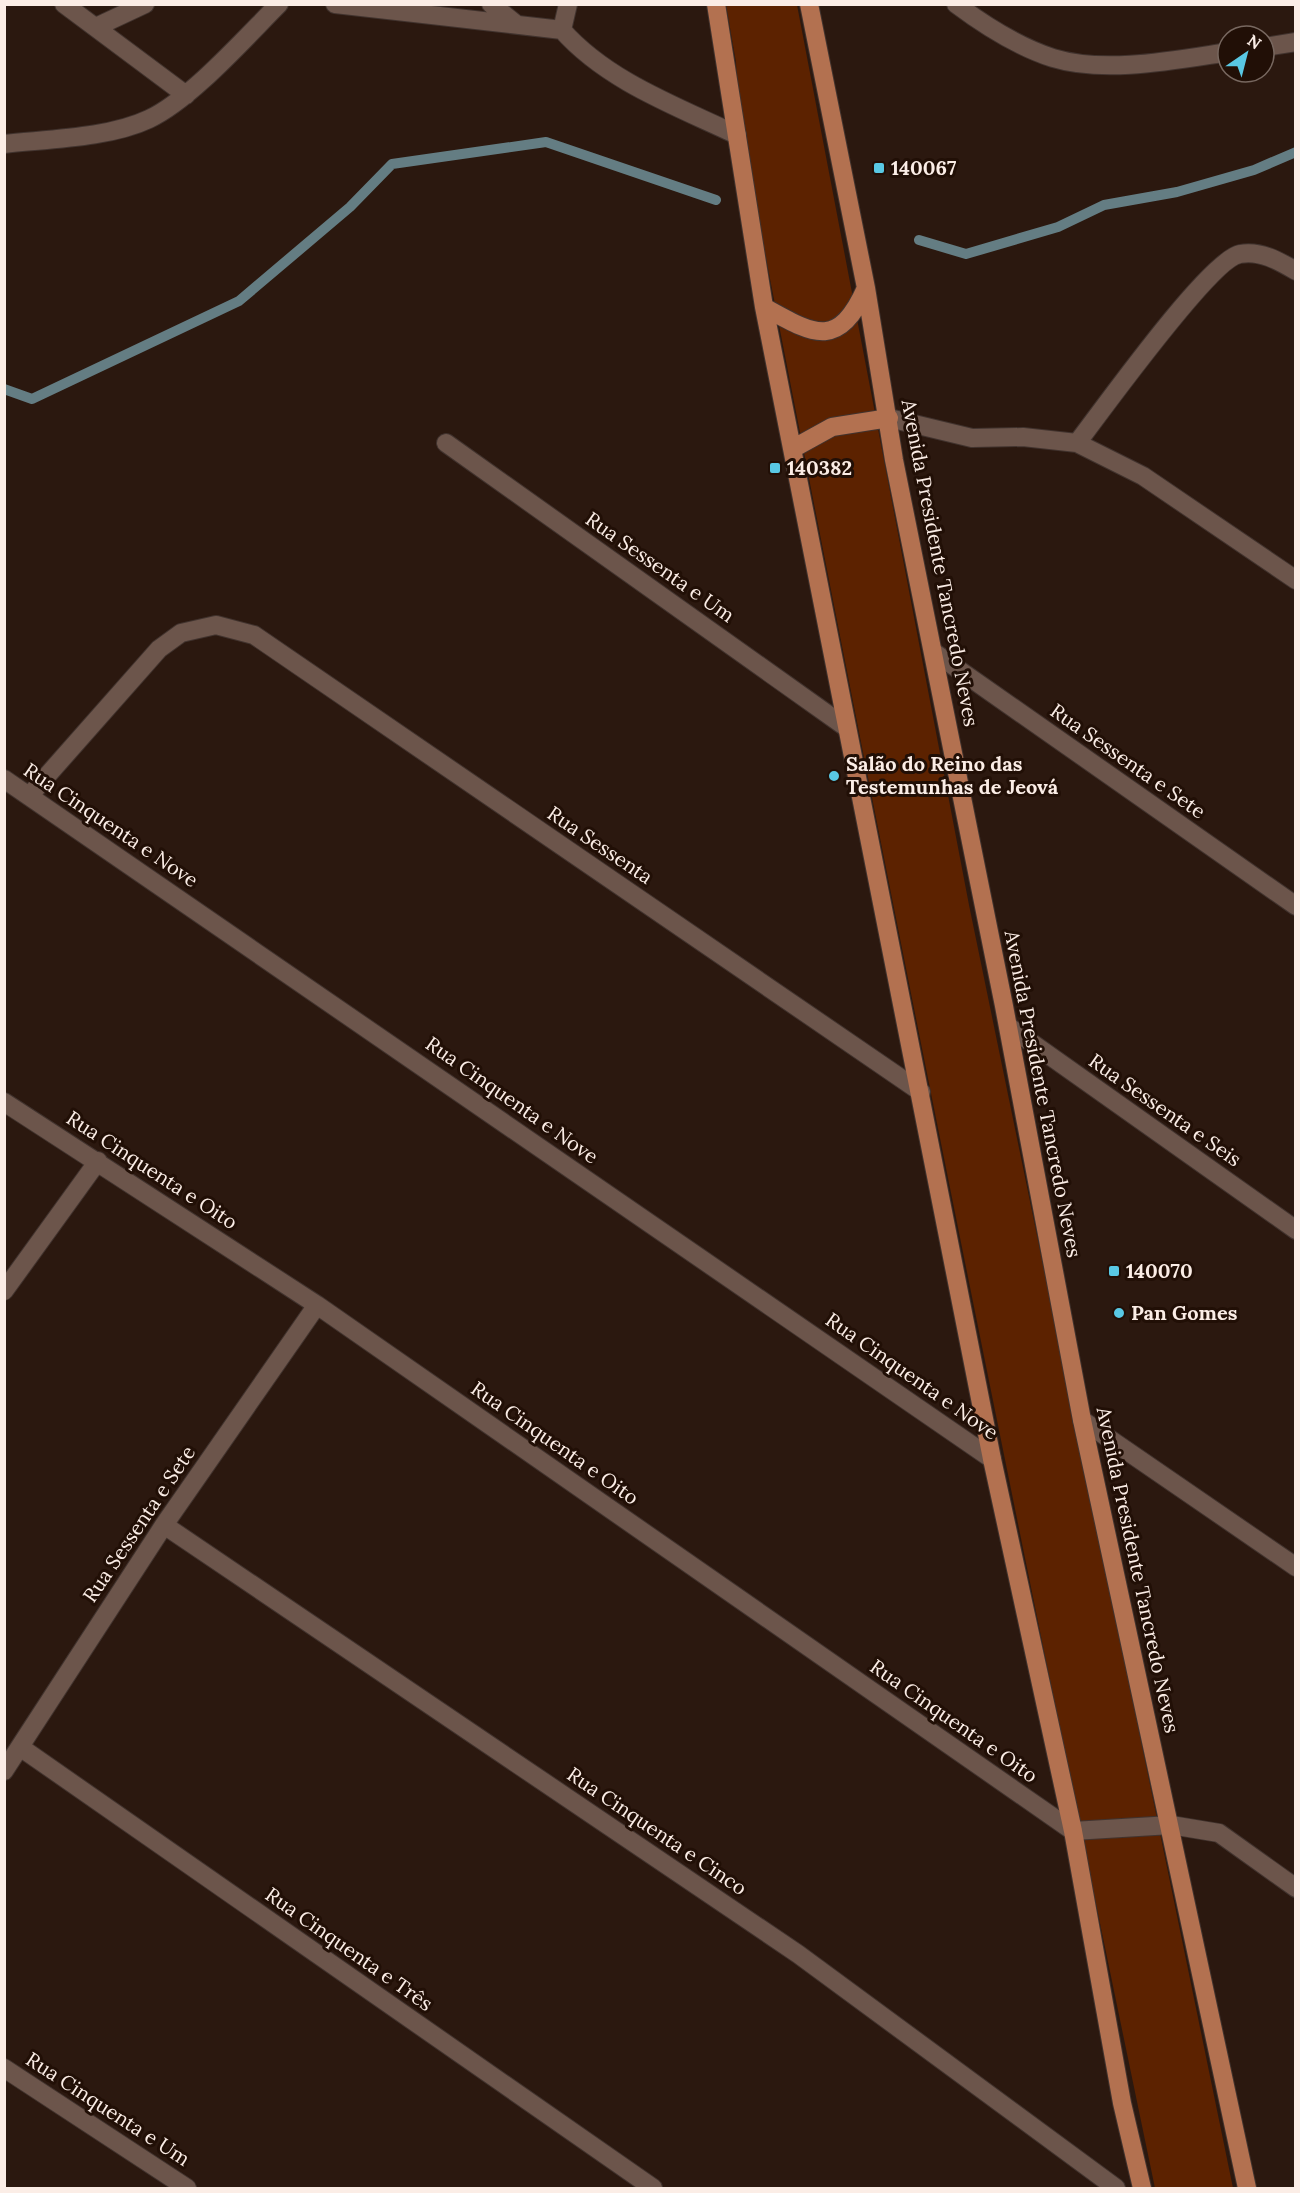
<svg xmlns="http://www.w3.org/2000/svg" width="1300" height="2193" viewBox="0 0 1300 2193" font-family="Lora,serif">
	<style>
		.green { fill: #5c2200 }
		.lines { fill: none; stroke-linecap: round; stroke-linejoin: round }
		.stream { stroke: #647d83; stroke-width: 10 }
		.minor-casing { stroke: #41332e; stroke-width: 20 }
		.primary-casing { stroke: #41332e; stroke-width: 20 }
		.minor { stroke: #6c554b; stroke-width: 18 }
		.primary { stroke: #b37150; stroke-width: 18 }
		.poi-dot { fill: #59c8e4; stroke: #210f06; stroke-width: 2 }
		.labels { text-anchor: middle; stroke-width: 6; stroke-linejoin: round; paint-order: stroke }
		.poi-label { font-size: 20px; font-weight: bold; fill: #fbede6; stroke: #210f06; text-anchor: start }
		.street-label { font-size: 20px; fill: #fbede6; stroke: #210f06 }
	</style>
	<rect width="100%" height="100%" fill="#2b180f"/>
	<path class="green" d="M726,5H797L969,905L1233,2188H1155C1011,1498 872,806 738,114L736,62Z"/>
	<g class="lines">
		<path class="stream" d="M919,240L966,254L1058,227L1104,205L1177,192L1254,170L1296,152
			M4,389L32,399L239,301L350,207L392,164L546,142L716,200"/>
		<g class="minor-casing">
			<path id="minor" d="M64,4L186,95
				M335,4L562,30C607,81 676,106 737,135
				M491,4L516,24
				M956,4C984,25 1019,47 1053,58C1105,74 1175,60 1228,52
				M96,27L145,4
				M562,30L568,4
				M1264,47L1296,42
				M4,144C49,139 109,138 149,119C190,100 245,38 279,4
				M889,418L972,438L1023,437L1077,443L1143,476L1296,580
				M446,443L847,728
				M1077,443C1101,412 1210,259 1240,254C1260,250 1279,261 1296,271
				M935,653L1296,906
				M4,779L992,1459
				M30,795L159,649L181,633L216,625L254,635L921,1092
				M1008,1026L1296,1230
				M4,1102L317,1305L1073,1831L1171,1825L1219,1833L1296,1888
				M4,1291L98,1161
				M1082,1420L1296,1567
				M164,1525L798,1954L1116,2188
				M20,1747L653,2188
				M4,1771L164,1525L317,1305
				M4,2068L187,2188"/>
		</g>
		<g class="primary-casing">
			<path id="primary" d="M716,4L764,307L992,1459L1073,1831L1122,2103L1142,2188
				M809,4L866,288L894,460L1004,1006L1082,1420L1247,2188
				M764,307C813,334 838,351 866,288
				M794,448L832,427L889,418"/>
		</g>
		<use href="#minor" class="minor"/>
		<use href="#primary" class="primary"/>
	</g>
	<g class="poi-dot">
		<rect x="873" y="162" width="12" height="12" rx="3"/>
		<rect x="769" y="462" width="12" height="12" rx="3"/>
		<circle cx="834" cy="776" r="6"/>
		<rect x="1108" y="1265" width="12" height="12" rx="3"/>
		<circle cx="1119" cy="1313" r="6"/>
	</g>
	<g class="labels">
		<g class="poi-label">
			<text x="891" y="175">140067</text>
			<text x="787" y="475">140382</text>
			<text x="846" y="771">Salão do Reino das<tspan x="846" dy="23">Testemunhas de Jeová</tspan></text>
			<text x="1126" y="1278">140070</text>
			<text x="1131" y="1320">Pan Gomes</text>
		</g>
		<g class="street-label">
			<text transform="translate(940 563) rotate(79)" y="7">Avenida Presidente Tancredo Neves</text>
			<text transform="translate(660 567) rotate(35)" y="7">Rua Sessenta e Um</text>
			<text transform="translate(1128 761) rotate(35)" y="7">Rua Sessenta e Sete</text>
			<text transform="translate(111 825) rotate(34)" y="7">Rua Cinquenta e Nove</text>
			<text transform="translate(600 845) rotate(34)" y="7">Rua Sessenta</text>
			<text transform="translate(1043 1094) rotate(79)" y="7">Avenida Presidente Tancredo Neves</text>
			<text transform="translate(512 1100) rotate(35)" y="7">Rua Cinquenta e Nove</text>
			<text transform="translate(1165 1110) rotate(35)" y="7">Rua Sessenta e Seis</text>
			<text transform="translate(152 1170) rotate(33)" y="7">Rua Cinquenta e Oito</text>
			<text transform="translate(912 1376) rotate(35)" y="7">Rua Cinquenta e Nove</text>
			<text transform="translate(555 1443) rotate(35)" y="7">Rua Cinquenta e Oito</text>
			<text transform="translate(139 1524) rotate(-56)" y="7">Rua Sessenta e Sete</text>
			<text transform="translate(1138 1570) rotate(78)" y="7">Avenida Presidente Tancredo Neves</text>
			<text transform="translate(954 1721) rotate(35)" y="7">Rua Cinquenta e Oito</text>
			<text transform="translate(657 1831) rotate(34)" y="7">Rua Cinquenta e Cinco</text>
			<text transform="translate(349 1949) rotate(35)" y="7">Rua Cinquenta e Três</text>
			<text transform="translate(108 2109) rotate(33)" y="7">Rua Cinquenta e Um</text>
		</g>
	</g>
	<rect width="1300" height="2193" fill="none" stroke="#fbede6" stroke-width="12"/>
	<g transform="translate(1246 54) rotate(35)"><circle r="28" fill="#210f06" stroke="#786860" stroke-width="1.5"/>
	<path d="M0-4.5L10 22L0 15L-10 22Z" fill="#59c8e4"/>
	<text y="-9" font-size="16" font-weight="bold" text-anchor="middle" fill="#fbede6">N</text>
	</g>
</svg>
